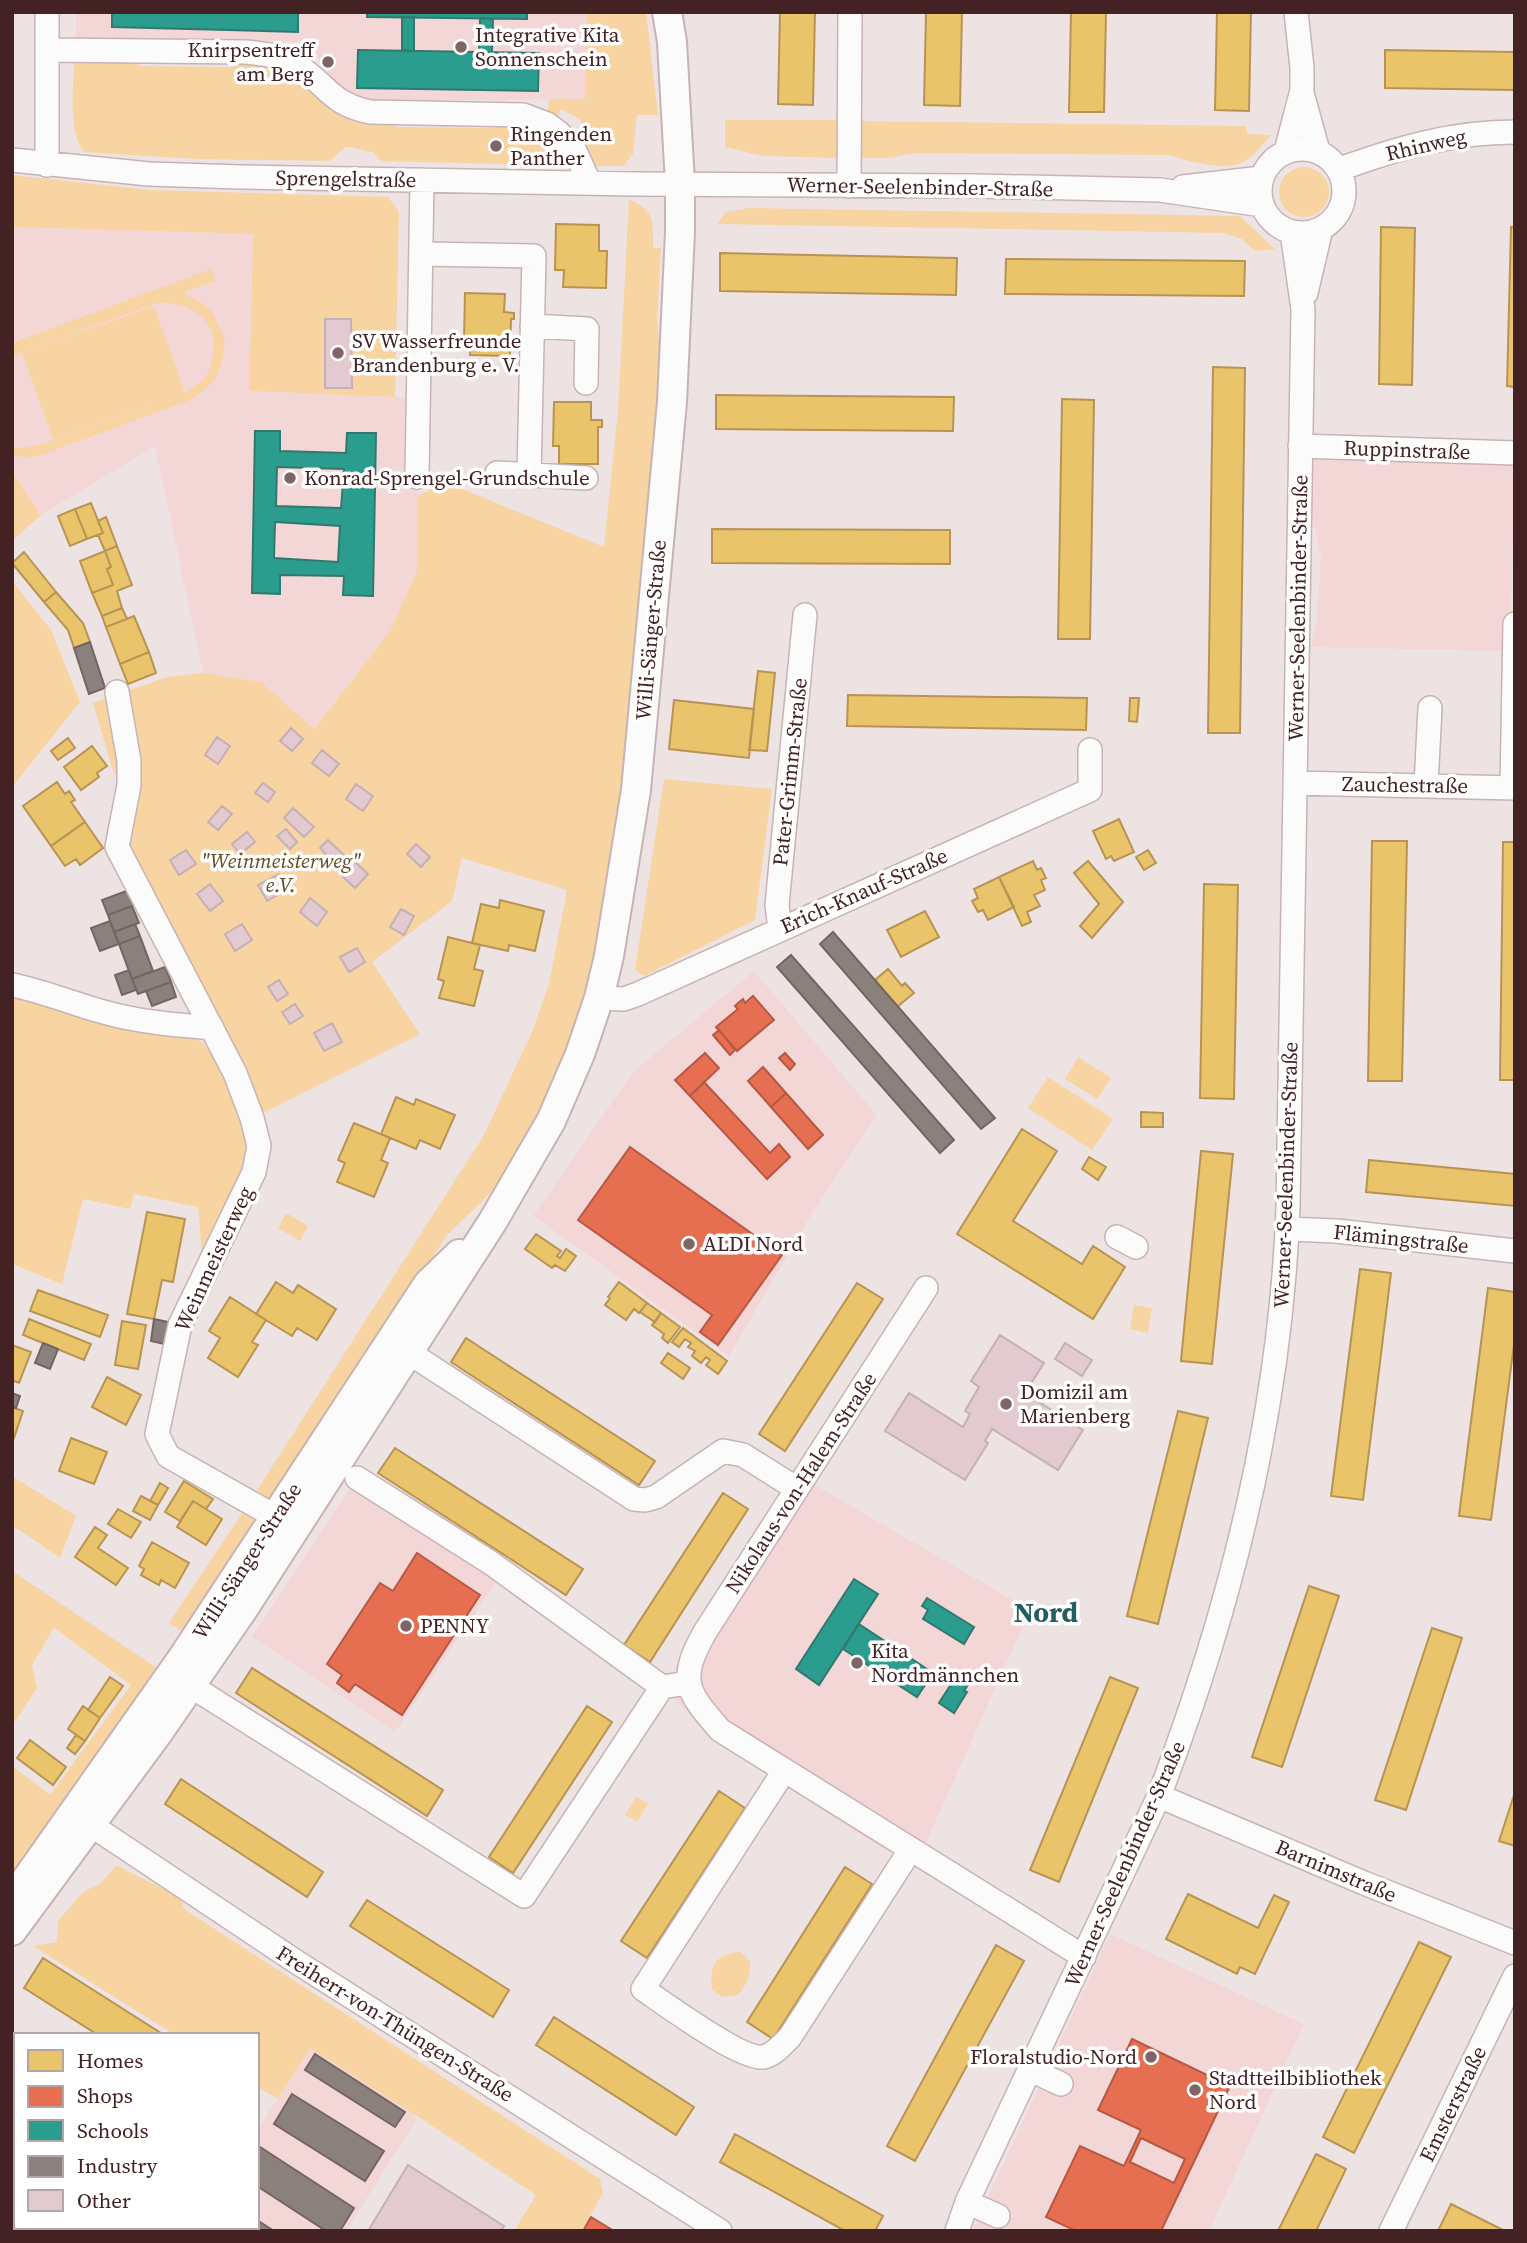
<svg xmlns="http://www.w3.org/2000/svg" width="1527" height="2243" viewBox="0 0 1527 2243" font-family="'Source Serif 4',serif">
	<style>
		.built { fill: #f3d7d7 }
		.green { fill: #f7d4a2 }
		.homes { fill: #e9c46a; stroke: #b89354; stroke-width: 2 }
		.shops { fill: #e76f51; stroke: #b65843; stroke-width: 2; fill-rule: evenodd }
		.schools { fill: #2a9d8f; stroke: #32786e; stroke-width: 2; fill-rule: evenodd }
		.industry { fill: #8a817c; stroke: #756461; stroke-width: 2 }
		.building { fill: #e3c9d0; stroke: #c4b0b5; stroke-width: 2 }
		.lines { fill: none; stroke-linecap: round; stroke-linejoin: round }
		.minor-casing { stroke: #c8b3b3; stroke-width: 26 }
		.major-casing { stroke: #c8b3b3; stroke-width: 32 }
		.minor { stroke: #fcfbfb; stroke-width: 23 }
		.major { stroke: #fcfbfb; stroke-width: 28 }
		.poi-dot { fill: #806566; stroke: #fff; stroke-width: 2.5 }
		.labels { text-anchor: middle; stroke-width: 7; stroke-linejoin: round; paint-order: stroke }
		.poi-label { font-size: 21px; fill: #442122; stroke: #fff; text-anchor: start }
		.street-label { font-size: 21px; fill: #442122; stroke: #fff }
		.park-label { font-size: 21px; font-style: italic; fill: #634a20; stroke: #fff }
		.district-label { font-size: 28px; font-weight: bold; fill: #245e61; stroke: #fff }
	</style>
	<rect width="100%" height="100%" fill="#eee3e3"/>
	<path class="built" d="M76,12H587L585,99L350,101L305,42L76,38Z
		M12,227L253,234L249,391L420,398L417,571L390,631L313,729L261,682L203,673L155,446L41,515L14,474H12Z
		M1311,460L1515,463L1510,651L1311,647L1317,618L1321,556L1312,514Z
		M754,971L877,1115L806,1223L729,1356L533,1216L633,1072Z
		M794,1473L1030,1610L926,1843L912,1865L854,1831L756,1766L675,1701Z
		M352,1485L497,1581L395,1732L252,1637Z
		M1110,1934L1304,2024L1209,2231H972Z
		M310,2048L414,2114L417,2119L346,2231H239L233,2227H257V2131Z"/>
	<path class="green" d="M587,12H646L658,115H637L633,154L623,166H591L578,144L581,120L561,109L556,121L547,118L549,99H585Z
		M74,57H130L140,66L232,67L242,58L269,61L388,119L395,127L499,128L507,121L544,128L573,166L381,161L373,152C363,152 356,147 345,147L330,161L195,159L84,152C67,132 74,84 74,57Z
		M725,120H840L839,158L763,156L725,147Z
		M858,121L1246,126L1247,134L1271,135C1264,143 1257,152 1248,159C1230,174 1189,161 1168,155L916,153L887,158H858Z
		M1279 192a25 25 0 1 1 50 0a25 25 0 1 1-50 0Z
		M12,175L150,190L388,197L399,212L395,397L249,391L253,234L12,227Z
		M629,199C656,212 653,221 653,248H661L657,317L661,369L631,742L601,949L560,1084L497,1187L447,1235L283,1493L270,1501L254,1495L484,1135L532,1032L549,984L567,890L462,858L452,901L372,962L420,1034L263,1113L122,841V783L113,771L93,703L167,677L203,673L261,682L314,729L390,631L417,571V496L445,482L604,547L618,410Z
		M749,208L1240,216L1275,249L1255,251L1242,239L1223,233L717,224L726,212Z
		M211,269L216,281L186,291L185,295L203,303L212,312L225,339L222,362L215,380L198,396L185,402L41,455L28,457L12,456V447L21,448L39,445L178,395L53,439L22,353L154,306L185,393C192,388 202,383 206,376C210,370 212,361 213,354C219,320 189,300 157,303L12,356V343Z
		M12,474H14L41,515L12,541Z
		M12,581L51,630L80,702L12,787Z
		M664,779L772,789L755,920L644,976L635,970Z
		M12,991L178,1032L202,1042L218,1062L244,1133L247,1153L245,1170L203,1266L198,1207L134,1194L130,1209L83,1199L62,1284L12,1264Z
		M1078,1057L1111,1078L1097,1099L1065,1079Z
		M1048,1077L1113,1119L1092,1150L1028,1108Z
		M286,1213L308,1226L300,1241L278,1228Z
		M1134,1305L1152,1308L1148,1333L1130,1329Z
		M12,1476L76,1516L60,1558L12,1525Z
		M245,1509L254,1515L258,1522L188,1635L169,1623Z
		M12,1571L163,1672L12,1890V1766L50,1795L131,1685L54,1628L32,1665L37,1688L12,1726Z
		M636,1797L648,1804L637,1822L625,1815Z
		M116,1865L181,1898L184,1909L600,2179L603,2193L581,2231H514L536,2195L414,2114L310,2048L278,2099L257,2086V2035H175L33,1946L57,1942L58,1921L83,1892L101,1883Z
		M741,1952L750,1962C751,1976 747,1984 738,1995L722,1997L712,1990C709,1967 715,1953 741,1952Z
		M16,2218V2227H233L239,2231H12V2222Z"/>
	<path class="homes" d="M780,12H815L813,105L778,104Z
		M926,12H962L960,106L924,105Z
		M1071,12H1106L1104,112H1069Z
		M1217,12H1251L1249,111L1215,110Z
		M1385,50L1515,52V90L1385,88Z
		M556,224L599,225V251H607L606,288L563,287L564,270H555Z
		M1381,227L1415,228L1412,385L1379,384Z
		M1511,227H1515V387L1507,386Z
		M720,253L957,258L956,295L720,291Z
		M1006,259L1245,261L1244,296L1005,294Z
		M465,293L505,294L504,312L514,313V319H511L510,356L470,355V338H464Z
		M1213,367L1245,368L1240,733H1208Z
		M716,395L954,397L953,431L716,429Z
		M1062,399L1094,400L1090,639H1058Z
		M554,402H591V420H602V427H598V464H559V446H553Z
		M91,503L103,533L87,539L75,509Z
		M75,509L87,539L70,546L58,516Z
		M106,517L117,546L105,551L98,535L103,533L98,521Z
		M712,529L950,530V564L712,563Z
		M117,546L132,585L117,591L122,608L102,616L92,593L113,585L107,569L111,567L105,551Z
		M105,551L111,567L107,569L113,585L92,593L80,561Z
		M24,552L56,592L44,602L12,563Z
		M56,592L83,623L90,642L74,648L68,630L44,602Z
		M122,608L127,619L106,627L102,616Z
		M134,616L149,652L120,664L106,627Z
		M149,652L156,673L128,684L120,664Z
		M758,671L775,673L767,751L749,750Z
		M848,695L1087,698L1086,730L847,726Z
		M1130,698H1139L1137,722L1129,721Z
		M674,700L754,709L749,758L669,749Z
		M68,738L75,748L58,760L51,751Z
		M92,746L107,766L97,773L99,777L81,790L64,767Z
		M57,782L65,794L69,791L75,800L71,802L85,822L51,846L23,806Z
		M1119,819L1134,852L1114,861L1111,856L1106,859L1093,831Z
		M85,822L103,848L80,865L76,859L65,866L51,846Z
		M1372,841H1407L1402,1081H1368Z
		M1503,842H1515V1080H1500Z
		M1148,850L1156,863L1144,870L1136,857Z
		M1033,861L1037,870L1041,868L1046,878L1041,880L1045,890L1034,895L1040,906L1027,912L1031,922L1022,926L999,877Z
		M1088,861L1123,902L1092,938L1080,926L1099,904L1074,873Z
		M999,877L1014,907L988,920L983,910L978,912L972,901L978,898L974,889Z
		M1204,884L1238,885L1234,1099L1200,1098Z
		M500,900L544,911L535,951L509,945L508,951L472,943L481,904L499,908Z
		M925,911L939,937L901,957L887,930Z
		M448,937L480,945L474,969L483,971L474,1006L439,998L444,981L438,979Z
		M888,969L902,986L905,983L914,993L897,1007L875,980Z
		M396,1097L414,1105L416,1099L455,1115L440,1149L420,1140L416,1149L381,1134Z
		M1141,1112L1163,1113V1127H1141Z
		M354,1123L390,1138L381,1160L388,1163L374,1197L337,1182L345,1163L338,1160Z
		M1022,1129L1057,1151L1013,1221L1082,1264L1093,1246L1125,1267L1093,1319L957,1234Z
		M1201,1151L1233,1154L1212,1364L1181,1361Z
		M1089,1157L1106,1167L1098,1180L1082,1169Z
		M1369,1160L1515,1174V1206L1366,1192Z
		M147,1212L185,1219L173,1282L162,1280L154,1319L127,1314Z
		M536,1234L561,1251L557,1256L560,1258L566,1249L576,1256L565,1271L555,1265L552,1268L525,1249Z
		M1360,1269L1391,1273L1363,1500L1331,1496Z
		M276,1282L293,1293L298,1285L336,1309L317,1340L297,1328L292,1336L256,1314Z
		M619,1282L647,1303L639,1313L634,1309L626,1320L605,1305L610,1298L608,1297Z
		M857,1283L883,1299L785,1451L759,1434Z
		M1488,1288L1515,1292V1337L1491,1520L1459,1516Z
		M38,1290L108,1315L100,1337L30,1311Z
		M230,1297L266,1320L252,1342L258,1345L238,1377L208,1358L220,1338L209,1331Z
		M647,1303L661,1313L655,1322L640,1312Z
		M661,1313L680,1327L668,1343L662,1338L664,1334L652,1325Z
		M29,1319L91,1344L84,1360L23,1335Z
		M122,1321L146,1325L138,1369L115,1365Z
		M683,1328L727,1361L718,1374L706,1365L710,1360L706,1357L701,1363L692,1356L695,1351L688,1347L691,1343L685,1339L679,1347L672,1342Z
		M466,1338L655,1461L639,1485L451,1362Z
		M12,1345L31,1352L19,1383L12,1380Z
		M668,1353L690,1368L683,1379L661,1363Z
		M107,1377L141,1395L126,1425L92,1407Z
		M12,1407L23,1411L12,1444Z
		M1178,1411L1208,1418L1158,1624L1127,1616Z
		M71,1438L107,1452L94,1484L59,1471Z
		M395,1448L583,1569L566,1595L378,1473Z
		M184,1481L213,1499L206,1509L193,1501L180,1521L165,1512Z
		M160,1483L168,1488L158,1505L150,1501Z
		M723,1493L748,1509L650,1662L624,1645Z
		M141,1496L158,1505L150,1520L133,1511Z
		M193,1501L222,1519L206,1545L177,1527Z
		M118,1509L141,1522L131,1538L108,1524Z
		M95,1527L107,1535L98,1548L128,1568L116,1585L75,1557Z
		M152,1542L189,1563L175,1588L161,1580L159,1585L141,1575L144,1569L139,1566Z
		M1309,1586L1339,1596L1282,1767L1252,1757Z
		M1432,1628L1462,1638L1406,1810L1375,1800Z
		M252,1668L443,1790L427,1816L236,1693Z
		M110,1677L123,1686L100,1718L88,1710Z
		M1110,1677L1138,1688L1059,1882L1030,1870Z
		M83,1706L100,1718L85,1741L68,1729Z
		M587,1706L612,1722L513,1873L489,1857Z
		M76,1735L85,1741L75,1754L67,1748Z
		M30,1740L66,1767L53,1785L17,1758Z
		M181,1779L323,1872L307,1897L165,1804Z
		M719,1791L745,1808L647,1958L621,1941Z
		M1515,1792V1846L1499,1841Z
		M845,1867L872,1884L773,2039L747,2022Z
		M1188,1894L1258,1928L1274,1895L1289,1902L1255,1974L1240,1967L1237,1974L1166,1939Z
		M367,1900L509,1990L493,2017L350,1926Z
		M1419,1942L1451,1957L1354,2153L1323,2137Z
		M996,1945L1024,1961L915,2161L887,2146Z
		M43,1958L164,2035H98L24,1988Z
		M554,2017L694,2107L676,2135L536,2045Z
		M12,2079L16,2082V2103L12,2100Z
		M735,2134L883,2216L875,2231H845L720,2162Z
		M1316,2154L1346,2169L1316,2231H1278Z
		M1451,2204L1505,2231H1438Z"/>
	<path class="shops" d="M753,996L774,1020L737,1051L716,1027L738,1009L735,1006L738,1003L743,999L745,1003Z
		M719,1030L735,1050L730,1055L713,1035Z
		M705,1053L719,1068L690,1096L675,1080Z
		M785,1053L795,1064L790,1070L779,1058Z
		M763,1067L786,1093L771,1107L748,1081Z
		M704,1082L770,1153L779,1144L790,1157L767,1179L690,1096Z
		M786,1093L823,1135L808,1149L771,1107Z
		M630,1147L782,1255L718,1345L700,1332L712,1315L578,1220Z
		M417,1553L480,1595L402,1715L355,1684L349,1692L337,1683L342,1675L327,1664L380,1583L393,1591Z
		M1132,2039L1230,2086L1161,2231H1076L1046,2217L1080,2146L1124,2166L1141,2130L1098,2110ZM1141,2138L1185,2159L1174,2183L1130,2162Z
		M591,2217L614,2231H583Z"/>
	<path class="schools" d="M112,12H298V32L112,27Z
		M367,12H527V19L367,17Z
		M402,17H414V51L402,50Z
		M480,18L493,19L492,52H479Z
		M358,50L539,53L538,91L357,88Z
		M255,431H280V451L346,453L347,433H376L373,596L343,595L344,576L280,575V594L252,593ZM277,467L344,469L341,508L276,506ZM275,522L340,526L338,562L274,558Z
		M854,1579L878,1594L819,1685L796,1669Z
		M927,1598L974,1627L964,1644L923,1619L928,1610L922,1606Z
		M859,1624L933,1673L917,1697L843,1649Z
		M957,1675L969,1683L964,1691L967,1692L954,1713L939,1703Z"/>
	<path class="industry" d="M90,642L105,688L89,694L74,648Z
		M129,890L135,905L108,915L102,900Z
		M132,906L139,923L114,932L108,915Z
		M110,921L119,944L100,951L91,928Z
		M135,924L140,936L119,944L114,932Z
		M833,932L995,1118L981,1129L820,944Z
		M140,936L153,971L132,979L119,944Z
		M791,955L954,1140L940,1153L777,967Z
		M165,967L171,982L138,994L132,979Z
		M129,970L136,990L122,995L115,975Z
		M171,982L176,997L152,1006L146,991Z
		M154,1319L173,1323L169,1345L151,1341Z
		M43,1343L58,1349L50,1369L35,1363Z
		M12,1393L20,1396L16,1408L12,1407Z
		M315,2054L405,2112L395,2127L305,2070Z
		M292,2094L384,2151L365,2181L274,2124Z
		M257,2145L354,2208L340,2231H326L257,2186Z
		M257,2220L274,2231H244L239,2227H257Z"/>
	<path class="building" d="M325,319H351L352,388H325Z
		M291,728L303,739L292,751L280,741Z
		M217,737L230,746L218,764L205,755Z
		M322,750L339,764L329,776L312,763Z
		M263,783L275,792L268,802L255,793Z
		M356,784L373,796L363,811L346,799Z
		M222,806L232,814L218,830L208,822Z
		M293,808L314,827L304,837L284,818Z
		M286,829L297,842L290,849L277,836Z
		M247,832L255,842L240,854L232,844Z
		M328,840L345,856L336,865L320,848Z
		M416,844L430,857L421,867L407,854Z
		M186,850L196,864L179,875L170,860Z
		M354,861L368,874L355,888L341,875Z
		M279,874L288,889L267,901L258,885Z
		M210,884L223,901L210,911L197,894Z
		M310,898L327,912L317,926L300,912Z
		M401,909L414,916L404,935L390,927Z
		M242,924L252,940L235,951L225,934Z
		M357,948L365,962L349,972L340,957Z
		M279,980L288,994L277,1001L268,987Z
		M295,1004L303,1016L290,1024L282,1012Z
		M332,1023L342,1042L324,1051L314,1033Z
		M1000,1335L1044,1363L1025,1393L1083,1430L1058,1470L992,1429L985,1441L988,1443L965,1480L885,1431L909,1393L963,1427L970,1414L965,1411L979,1387L971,1381Z
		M1065,1343L1092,1360L1082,1376L1055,1359Z
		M408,2165L504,2226L501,2231H368Z"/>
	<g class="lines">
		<g class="minor-casing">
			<path id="minor" d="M48,50L246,52C264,54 282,56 298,66C329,86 329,103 370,112L523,115L547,124L559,133L575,151L589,182
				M1302,93L1318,151
				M1260 191a42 42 0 1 1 84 0a42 42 0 1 1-84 0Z
				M1286,151L1302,90V68L1296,12
				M12,160L149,174L240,177L637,184L977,186L1160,190L1262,205
				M47,165V12
				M1340,169C1398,148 1452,132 1515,132
				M849,186L850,12
				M1183,187L1262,178
				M422,254L534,256L529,474
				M1306,293L1321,229
				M532,326L587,329L586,383
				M1300,446L1515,453
				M497,473L586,478
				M417,477L422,180
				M117,692L129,761V785L117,847L235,1073L252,1118L259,1146L254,1172L180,1325L157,1434L168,1456L276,1517
				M1295,783L1515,788
				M1426,785L1430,708
				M1512,788L1515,624
				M780,929L777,905L805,615
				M12,985C43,991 71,1003 100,1011C137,1022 175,1025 212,1028
				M599,998L624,999L638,994L1090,790V750
				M1288,1229L1337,1231L1515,1251
				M1117,1237L1136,1247
				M926,1288L705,1632C678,1680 686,1691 720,1730L1084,1957
				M408,1352L634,1499L645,1500L656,1497L723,1451L743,1455L797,1489
				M357,1478L491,1563L662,1687
				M191,1686L524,1896L662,1687L688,1683
				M784,1771L643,1989C665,2004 741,2060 763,2057C774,2055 782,2045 790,2037L911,1849
				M1159,1796L1364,1883L1515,1943
				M76,1815L295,1961L720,2231
				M1031,2070L1061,2084
				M967,2202L998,2216
				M957,2231L967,2202L1159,1796C1231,1608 1281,1409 1288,1207L1303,309L1292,232
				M1391,2231L1515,1976"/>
		</g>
		<g class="major-casing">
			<path id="major" d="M12,1911L25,1881L183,1657L428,1284L459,1254
				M12,1931L158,1733L244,1608L493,1221L551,1121L580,1054L599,998L609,956L636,790L672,402L680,232V183L672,42L667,12"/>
		</g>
		<use href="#minor" class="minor"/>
		<use href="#major" class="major"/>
	</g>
	<g class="poi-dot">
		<circle cx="461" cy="47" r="7"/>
		<circle cx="328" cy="62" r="7"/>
		<circle cx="496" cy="146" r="7"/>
		<circle cx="338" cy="353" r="7"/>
		<circle cx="290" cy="478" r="7"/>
		<circle cx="689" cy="1244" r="7"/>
		<circle cx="1006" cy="1404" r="7"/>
		<circle cx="406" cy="1626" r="7"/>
		<circle cx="857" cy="1663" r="7"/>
		<circle cx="1151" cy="2057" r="7"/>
		<circle cx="1195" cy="2090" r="7"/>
	</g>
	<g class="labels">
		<g class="poi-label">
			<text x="475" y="42">Integrative Kita<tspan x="475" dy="24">Sonnenschein</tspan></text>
			<text x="314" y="57" text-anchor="end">Knirpsentreff<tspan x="314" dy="24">am Berg</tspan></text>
			<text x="510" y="141">Ringenden<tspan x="510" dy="24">Panther</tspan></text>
			<text x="352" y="348">SV Wasserfreunde<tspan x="352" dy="24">Brandenburg e. V.</tspan></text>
			<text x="304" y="485">Konrad-Sprengel-Grundschule</text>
			<text x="703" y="1251">ALDI Nord</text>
			<text x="1020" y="1399">Domizil am<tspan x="1020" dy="24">Marienberg</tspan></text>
			<text x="420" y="1633">PENNY</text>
			<text x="871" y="1658">Kita<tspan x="871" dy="24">Nordmännchen</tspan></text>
			<text x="1137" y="2064" text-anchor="end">Floralstudio-Nord</text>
			<text x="1209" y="2085">Stadtteilbibliothek<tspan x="1209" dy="24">Nord</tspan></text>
		</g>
		<g class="street-label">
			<text transform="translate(1426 145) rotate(-13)" y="7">Rhinweg</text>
			<text transform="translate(346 179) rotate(1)" y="7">Sprengelstraße</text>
			<text transform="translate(920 187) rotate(1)" y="7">Werner-Seelenbinder-Straße</text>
			<text transform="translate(1407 450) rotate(2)" y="7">Ruppinstraße</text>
			<text transform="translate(1298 608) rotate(-89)" y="7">Werner-Seelenbinder-Straße</text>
			<text transform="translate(651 630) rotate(-85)" y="7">Willi-Sänger-Straße</text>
			<text transform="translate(790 772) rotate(-84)" y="7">Pater-Grimm-Straße</text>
			<text transform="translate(1405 785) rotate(1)" y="7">Zauchestraße</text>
			<text transform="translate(864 891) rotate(-24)" y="7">Erich-Knauf-Straße</text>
			<text transform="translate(1286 1175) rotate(-88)" y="7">Werner-Seelenbinder-Straße</text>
			<text transform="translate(1401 1239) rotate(6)" y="7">Flämingstraße</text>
			<text transform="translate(214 1259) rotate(-65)" y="7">Weinmeisterweg</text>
			<text transform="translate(801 1483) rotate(-57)" y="7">Nikolaus-von-Halem-Straße</text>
			<text transform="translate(247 1561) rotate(-57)" y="7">Willi-Sänger-Straße</text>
			<text transform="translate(1125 1864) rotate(-66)" y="7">Werner-Seelenbinder-Straße</text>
			<text transform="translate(1336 1871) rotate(23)" y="7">Barnimstraße</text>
			<text transform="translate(395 2024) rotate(32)" y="7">Freiherr-von-Thüngen-Straße</text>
			<text transform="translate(1453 2104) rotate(-64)" y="7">Emsterstraße</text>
		</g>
		<g class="park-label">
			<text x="281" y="868">"Weinmeisterweg"<tspan x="281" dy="24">e.V.</tspan></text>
		</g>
		<g class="district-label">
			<text x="1046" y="1622">Nord</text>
		</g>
	</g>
	<rect width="1527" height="2243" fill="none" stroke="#442122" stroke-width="28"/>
	<rect x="14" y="2033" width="245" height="196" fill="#ffffff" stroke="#b4a6a7" stroke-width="2"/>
	<rect x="28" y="2050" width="35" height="21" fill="#e9c46a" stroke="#b4a6a7" stroke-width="2"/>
	<text x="77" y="2068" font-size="21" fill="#442122">Homes</text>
	<rect x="28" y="2086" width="35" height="21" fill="#e76f51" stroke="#b4a6a7" stroke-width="2"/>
	<text x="77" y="2103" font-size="21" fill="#442122">Shops</text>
	<rect x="28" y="2120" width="35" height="21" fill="#2a9d8f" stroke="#b4a6a7" stroke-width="2"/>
	<text x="77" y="2138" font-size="21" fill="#442122">Schools</text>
	<rect x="28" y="2156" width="35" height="21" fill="#8a817c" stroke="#b4a6a7" stroke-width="2"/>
	<text x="77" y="2173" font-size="21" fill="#442122">Industry</text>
	<rect x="28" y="2190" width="35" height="21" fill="#e3c9d0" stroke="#b4a6a7" stroke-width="2"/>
	<text x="77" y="2208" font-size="21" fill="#442122">Other</text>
</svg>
